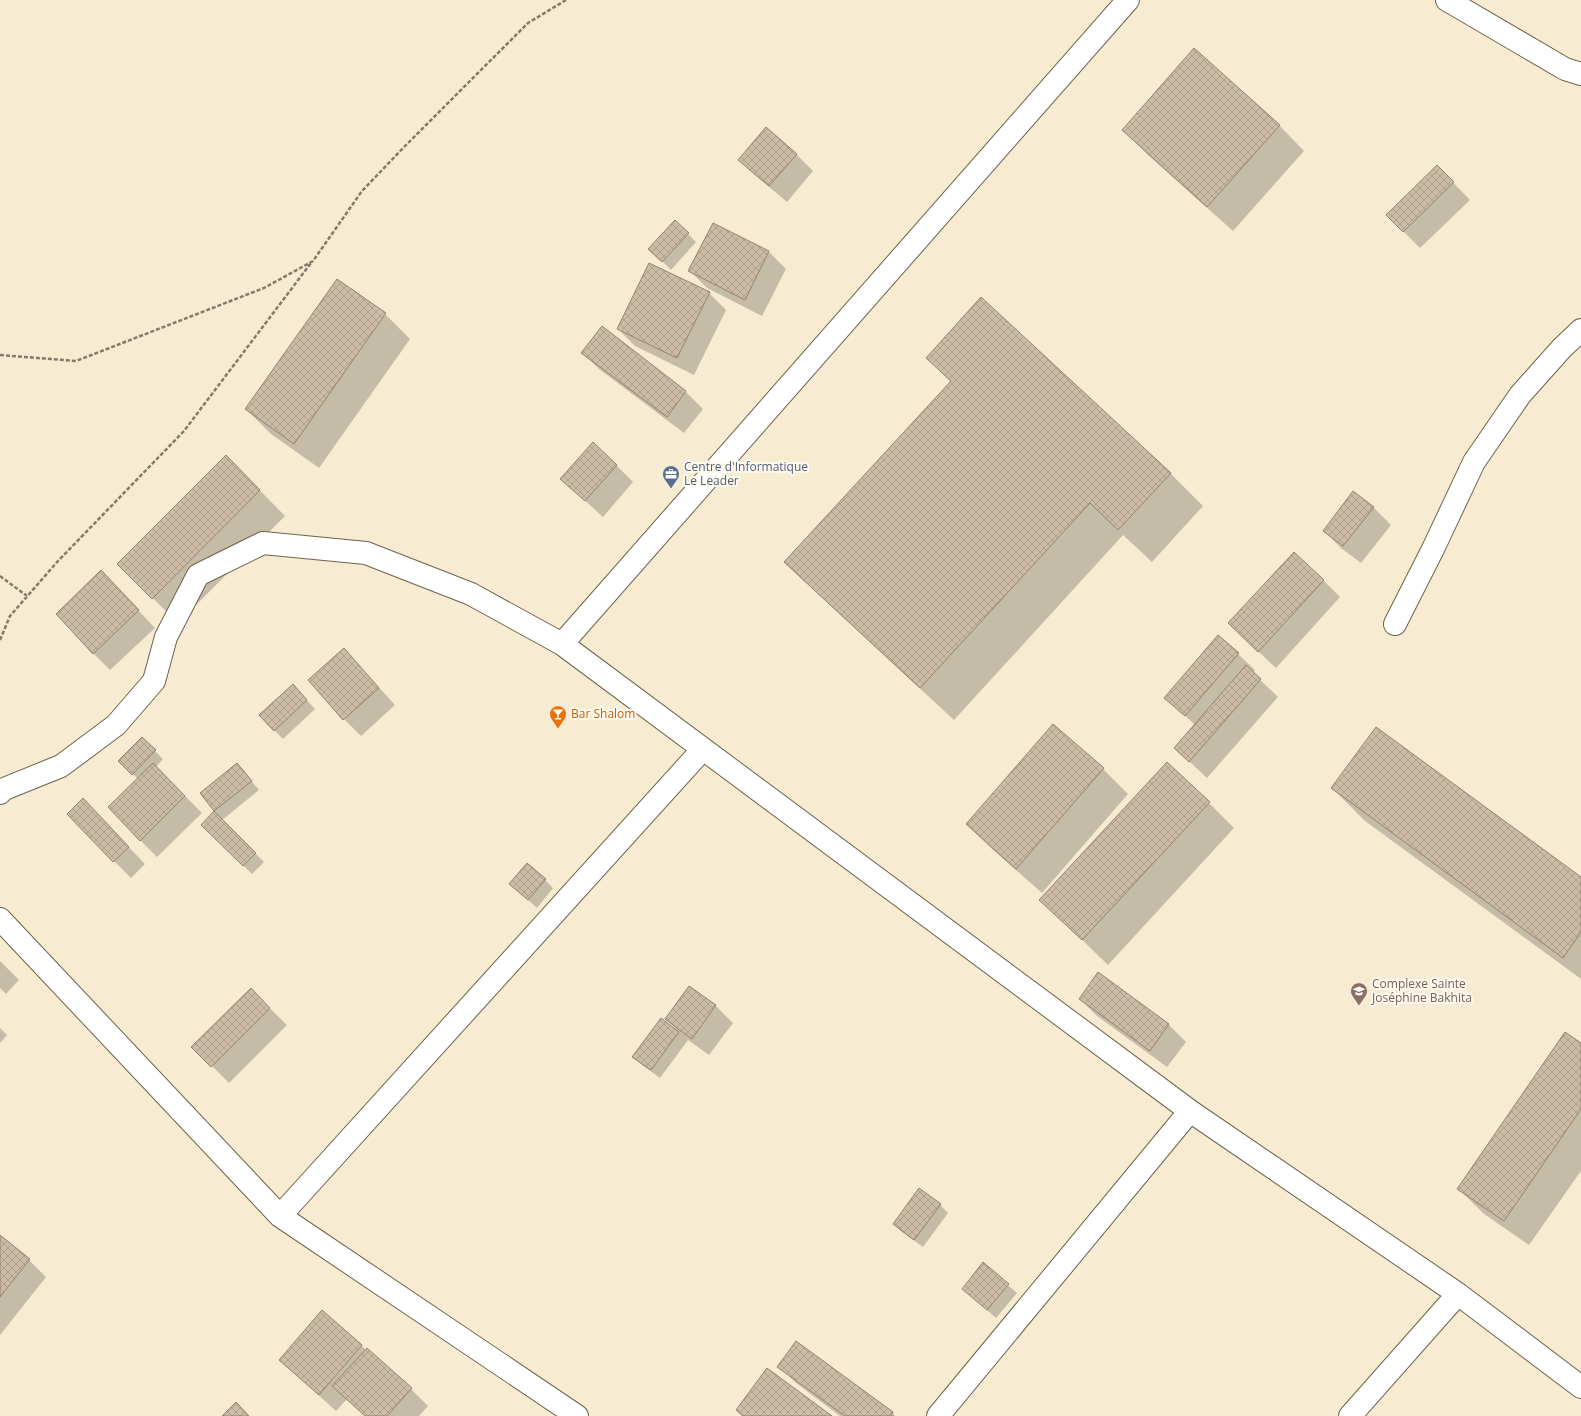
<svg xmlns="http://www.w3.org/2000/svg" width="1581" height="1416" viewBox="0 0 1581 1416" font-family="'Open Sans',sans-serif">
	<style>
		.shadow { fill: #0003 }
		.building { fill: url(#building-cross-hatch); stroke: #93836e }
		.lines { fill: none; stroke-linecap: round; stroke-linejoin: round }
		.minor-casing { stroke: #6c634c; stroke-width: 24 }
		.path { stroke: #827b6a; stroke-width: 2.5; stroke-dasharray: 4 2; stroke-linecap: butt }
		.minor { stroke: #fff; stroke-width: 22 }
		.labels { text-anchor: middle; stroke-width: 4; stroke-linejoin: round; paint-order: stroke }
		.service-label { font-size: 12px; fill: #4e5e75; stroke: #fefaef; text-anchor: start }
		.food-label { font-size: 12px; fill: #c56008; stroke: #fefaef; text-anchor: start }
		.education-label { font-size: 12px; fill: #785e54; stroke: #fefaef; text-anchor: start }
	</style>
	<defs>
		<pattern id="building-cross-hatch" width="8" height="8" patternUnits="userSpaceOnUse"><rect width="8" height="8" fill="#ccbca5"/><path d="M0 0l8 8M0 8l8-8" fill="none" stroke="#aea08c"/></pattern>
	</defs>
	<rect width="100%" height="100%" fill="#f7ecd2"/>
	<path class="shadow" d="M1279,125L1304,151L1233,231L1148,155L1123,130Z
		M796,154L813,171L787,202L756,176L739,160Z
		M1437,166L1470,200L1420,248L1387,215Z
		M713,225L769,252L786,269L762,316L707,288L690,271Z
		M688,234L696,242L671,270L658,257Z
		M709,293L726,310L694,375L635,346L618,329Z
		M385,314L410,339L319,468L271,434L246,409Z
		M602,327L686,392L703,409L684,433L599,369L582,352Z
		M927,358L1170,473L1203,506L1152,562L1123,535L954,720L819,595L786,562L951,382Z
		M226,456L285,516L178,623L118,564Z
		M616,465L633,482L603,517L561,479Z
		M1354,492L1374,508L1391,525L1361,563L1341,548L1324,531Z
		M1323,580L1340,597L1276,668L1246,640Z
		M118,589L155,628L110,670L93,653Z
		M344,649L395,705L361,736L344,719Z
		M1238,654L1255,670L1253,673L1278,697L1207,778L1175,748L1195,725L1166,698Z
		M301,694L315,709L283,739L260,716Z
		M142,738L163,759L156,767L202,813L157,857L140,840L138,779L119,761Z
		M237,764L259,790L222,820L264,862L252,874L202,825L215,811L201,793Z
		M1103,769L1128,794L1042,893L992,849L967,824Z
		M1332,788L1581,879V979L1365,821Z
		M1209,803L1234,828L1108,965L1041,900Z
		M100,817L145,864L131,878L114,861Z
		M545,880L553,888L537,908L510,884Z
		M0,961L19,980L6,994L0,988Z
		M689,987L716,1006L733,1023L709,1055L688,1040L660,1078L642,1065L634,1057L676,1029L666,1019Z
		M251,990L287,1025L229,1083L193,1047Z
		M1080,999L1169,1025L1186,1042L1167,1067L1097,1016Z
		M0,1028L7,1035L0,1043Z
		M1581,1045V1171L1529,1245L1484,1214L1459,1189Z
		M940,1205L948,1213L923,1247L902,1232L894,1224Z
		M0,1236L29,1260L46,1277L0,1335Z
		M984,1264L1017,1293L996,1318L972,1297Z
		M322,1311L411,1389L428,1406L419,1416H365L347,1399L336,1411L280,1360Z
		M796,1343L893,1413L895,1416H840L796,1383L779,1366Z"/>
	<path class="building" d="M1194,48L1280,125L1207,207L1122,130Z
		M766,127L797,154L769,186L738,160Z
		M1437,165L1454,182L1403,232L1386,215Z
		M675,220L689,233L662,262L648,249Z
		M713,223L769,251L745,300L688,271Z
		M649,263L710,292L677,358L617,329Z
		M337,279L386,313L294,444L245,409Z
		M981,297L1171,473L1118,530L1090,503L920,688L784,562L951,381L926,358Z
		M602,326L686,391L667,417L581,353Z
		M593,442L617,465L585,501L560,479Z
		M226,455L260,490L152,599L117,564Z
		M1353,491L1374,507L1343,546L1323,531Z
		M1294,552L1324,580L1258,652L1228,623Z
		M101,570L139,610L93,654L56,614Z
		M1218,635L1239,653L1185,716L1164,698Z
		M344,648L379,688L343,720L308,680Z
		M1246,665L1261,679L1189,762L1174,748Z
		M293,684L307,700L274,731L259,715Z
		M1053,724L1104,768L1016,869L966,824Z
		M1376,727L1581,877V932L1563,958L1331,788Z
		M142,737L156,750L132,775L118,761Z
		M1167,762L1210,802L1082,940L1039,900Z
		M153,763L185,796L140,841L108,807Z
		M237,763L252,781L214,811L200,793Z
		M83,798L129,847L113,862L67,814Z
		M214,811L256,853L243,866L201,825Z
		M527,863L546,879L528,900L509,884Z
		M1098,972L1169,1024L1150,1051L1079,999Z
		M689,986L716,1005L692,1039L665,1019Z
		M251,988L270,1008L211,1067L191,1047Z
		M661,1018L679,1032L651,1070L632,1057Z
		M1565,1032L1581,1043V1109L1504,1221L1457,1189Z
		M919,1188L941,1204L914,1240L893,1224Z
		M0,1235L30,1259L0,1297Z
		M983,1262L1009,1284L987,1310L962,1289Z
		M322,1310L362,1345L319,1395L279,1360Z
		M796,1341L893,1412L891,1416H845L777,1367Z
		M367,1348L412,1388L387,1416H365L332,1386Z
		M767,1368L832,1416H743L736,1410Z
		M236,1402L249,1416H222Z"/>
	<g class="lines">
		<g class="minor-casing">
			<path id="minor" d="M1447,0L1565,69L1581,74
				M1395,624L1433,549L1474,462L1520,395L1562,348L1581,330
				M562,644L1128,0
				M0,793L4,789L61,766L116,725L154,681L166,637L198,575L263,543L366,553L471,594L562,644L1190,1111L1458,1294L1581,1387
				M0,919L280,1216L577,1416
				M280,1216L703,749
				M938,1416L1190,1111
				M1350,1416L1458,1294"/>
		</g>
		<path class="path" d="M0,355L76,361L264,288L313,261L362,191L406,145L528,23L566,0
			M0,576L27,596
			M0,640L10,616L58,561L184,431L311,263"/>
		<use href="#minor" class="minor"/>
	</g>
	<defs>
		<g id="office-pin" transform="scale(0.9)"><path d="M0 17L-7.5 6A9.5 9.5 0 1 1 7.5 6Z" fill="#5c6f8a" stroke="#fefaef"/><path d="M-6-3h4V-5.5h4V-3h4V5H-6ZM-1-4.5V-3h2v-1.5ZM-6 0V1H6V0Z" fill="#fff"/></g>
		<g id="bar-pin" transform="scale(0.9)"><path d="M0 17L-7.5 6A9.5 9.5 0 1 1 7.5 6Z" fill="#e8710a" stroke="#fefaef"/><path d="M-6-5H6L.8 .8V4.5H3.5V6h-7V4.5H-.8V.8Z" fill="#fff"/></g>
		<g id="school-pin" transform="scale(0.9)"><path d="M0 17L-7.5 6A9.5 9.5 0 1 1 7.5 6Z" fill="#8d6e63" stroke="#fefaef"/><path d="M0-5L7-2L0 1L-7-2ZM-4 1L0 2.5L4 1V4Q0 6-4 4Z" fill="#fff"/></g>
	</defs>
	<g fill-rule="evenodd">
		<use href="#office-pin" x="671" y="474"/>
		<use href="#bar-pin" x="558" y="714"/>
		<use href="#school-pin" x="1359" y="991"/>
	</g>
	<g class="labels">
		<g class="service-label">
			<text x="684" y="471">Centre d'Informatique<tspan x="684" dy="14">Le Leader</tspan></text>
		</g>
		<g class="food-label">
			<text x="571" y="718">Bar Shalom</text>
		</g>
		<g class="education-label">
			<text x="1372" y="988">Complexe Sainte<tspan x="1372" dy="14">Joséphine Bakhita</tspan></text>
		</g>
	</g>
</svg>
